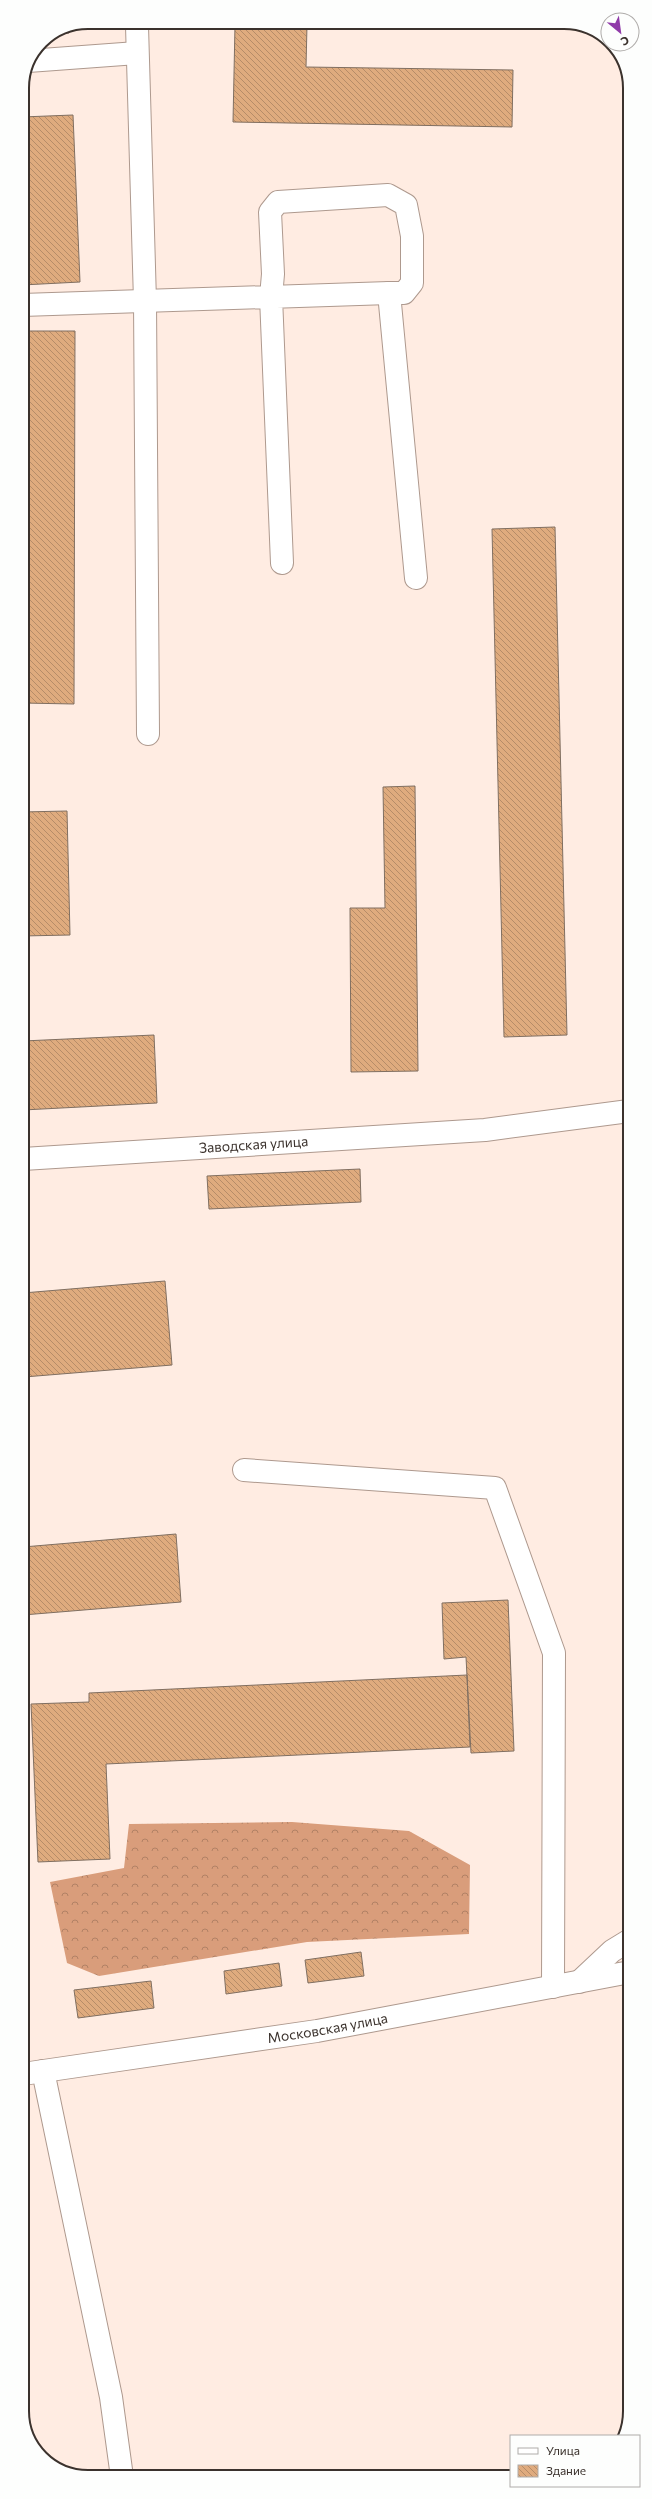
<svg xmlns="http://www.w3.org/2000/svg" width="652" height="2499" viewBox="0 0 652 2499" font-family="Commissioner,sans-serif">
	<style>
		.forest { fill: url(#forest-crowns) }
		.building { fill: url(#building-back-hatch); stroke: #806f61 }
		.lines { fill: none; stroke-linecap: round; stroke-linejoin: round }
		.minor-casing { stroke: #ae998e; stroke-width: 24 }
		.minor { stroke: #fff; stroke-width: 22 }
		.labels { text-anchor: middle; stroke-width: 3; stroke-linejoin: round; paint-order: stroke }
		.street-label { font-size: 14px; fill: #3b322d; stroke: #fdfefd }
		.rim { fill: none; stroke: #3b322d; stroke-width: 2 }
	</style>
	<defs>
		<pattern id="forest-crowns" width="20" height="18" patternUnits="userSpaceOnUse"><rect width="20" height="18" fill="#d99d7b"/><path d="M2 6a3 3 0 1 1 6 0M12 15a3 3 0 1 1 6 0" fill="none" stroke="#b18165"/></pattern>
		<pattern id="building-back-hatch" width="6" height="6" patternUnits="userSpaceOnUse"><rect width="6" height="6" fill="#dfab7e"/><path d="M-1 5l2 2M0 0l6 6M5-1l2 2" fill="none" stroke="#b68c68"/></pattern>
	</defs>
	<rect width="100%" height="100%" fill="#ffece2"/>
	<path class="forest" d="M292,1822L409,1831L470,1865L469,1934L307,1942L99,1976L67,1963L50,1882L124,1868L129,1824Z"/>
	<path class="building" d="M235,25H307L306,67L513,70L512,127L233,122Z
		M63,27H69V33H54Z
		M73,115L80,282L22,285V117Z
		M22,331H75L74,704L22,703Z
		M555,527L567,1035L504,1037L492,529Z
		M415,786L418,1071L351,1072L350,908H385L383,787Z
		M67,811L70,935L22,936V812Z
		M154,1035L157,1103L23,1110V1041Z
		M360,1169L361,1202L209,1209L207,1176Z
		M165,1281L172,1365L24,1377L23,1293Z
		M176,1534L181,1602L23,1615V1547Z
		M508,1600L514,1751L471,1753L466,1657L444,1659L442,1603Z
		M467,1675L470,1747L106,1764L110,1859L38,1862L31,1704L89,1702V1693Z
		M361,1952L364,1976L308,1983L305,1960Z
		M279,1963L282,1986L226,1994L224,1971Z
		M151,1981L154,2008L78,2018L74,1990Z"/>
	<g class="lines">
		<g class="minor-casing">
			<g id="minor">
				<path d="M137,26L145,301L148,734"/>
				<path d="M28,61L137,53"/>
				<path d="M389,293L416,578"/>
				<path d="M22,305L389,293H404L412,283V236L406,205L388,195L278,202L270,212L273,274L271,297L282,563"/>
				<path id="s1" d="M23,1159L485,1130L629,1111"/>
				<path d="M244,1470L495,1488L554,1653L553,1987"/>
				<path d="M579,1982L612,1951L630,1940"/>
				<path d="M43,2071L111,2397L122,2477"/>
				<path id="s2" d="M23,2074L317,2031L630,1972"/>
			</g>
		</g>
		<use href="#minor" class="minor"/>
	</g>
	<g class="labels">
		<g class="street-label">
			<text dy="5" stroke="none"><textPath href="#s1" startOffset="231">Заводская улица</textPath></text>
			<text dy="5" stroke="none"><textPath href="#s2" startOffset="308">Московская улица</textPath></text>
		</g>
	</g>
	<path d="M0 0H652V2499H0ZM88 29H564A59 59 0 0 1 623 88V2411A59 59 0 0 1 564 2470H88A59 59 0 0 1 29 2411V88A59 59 0 0 1 88 29Z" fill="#fdfefd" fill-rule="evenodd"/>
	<path class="rim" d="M88 29H564A59 59 0 0 1 623 88V2411A59 59 0 0 1 564 2470H88A59 59 0 0 1 29 2411V88A59 59 0 0 1 88 29Z"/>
	<rect x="510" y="2435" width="130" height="52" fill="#fdfefd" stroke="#afacaa"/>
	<rect x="518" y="2448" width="20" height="6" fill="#ffffff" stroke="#afacaa"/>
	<text x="546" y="2455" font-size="12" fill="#3b322d">Улица</text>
	<rect x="518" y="2465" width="20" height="12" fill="url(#building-back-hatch)" stroke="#afacaa"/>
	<text x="546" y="2475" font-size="12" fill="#3b322d">Здание</text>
	<g transform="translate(620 32) rotate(151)"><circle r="19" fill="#fdfefd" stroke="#afacaa"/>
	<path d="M0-3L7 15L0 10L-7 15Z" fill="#903ba9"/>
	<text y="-6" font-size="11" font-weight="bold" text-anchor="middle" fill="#3b322d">С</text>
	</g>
</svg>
